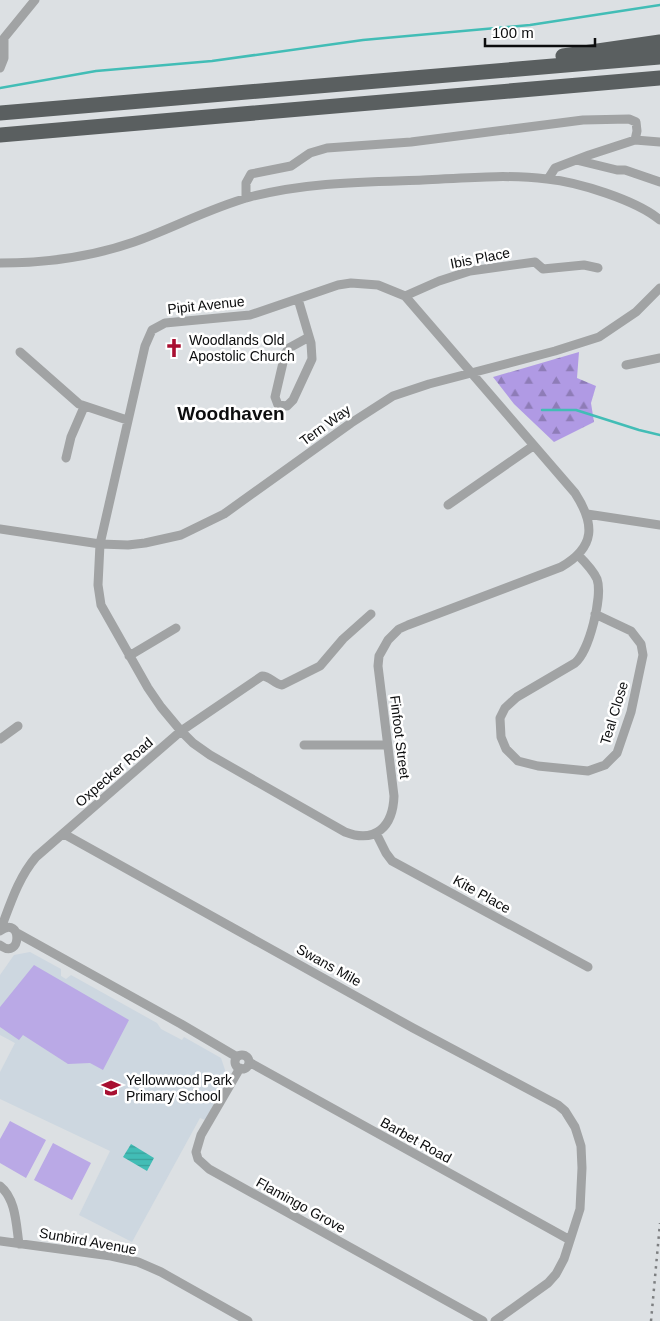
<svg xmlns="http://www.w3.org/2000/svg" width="660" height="1321" viewBox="0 0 660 1321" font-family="Arial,sans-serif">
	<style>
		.built { fill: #cdd7e0 }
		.grass { fill: #baa9e6 }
		.forest { fill: url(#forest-firs) }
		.water { fill: url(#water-rules) }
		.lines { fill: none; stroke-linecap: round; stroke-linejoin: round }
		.stream { stroke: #42bdb6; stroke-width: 2.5 }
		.minor { stroke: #a1a3a4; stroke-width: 9 }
		.motorway { stroke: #5a5f60; stroke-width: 15 }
		.rail { stroke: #7d7f81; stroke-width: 2.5; stroke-dasharray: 2.5 5; stroke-linecap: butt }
		.labels { text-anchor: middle; stroke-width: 5; stroke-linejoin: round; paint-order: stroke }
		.street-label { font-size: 14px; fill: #0c0d0e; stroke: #fff }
		.poi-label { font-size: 14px; fill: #0c0d0e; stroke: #fff; text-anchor: start }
		.district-label { font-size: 19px; font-weight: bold; fill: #0c0d0e; stroke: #fff }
	</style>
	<defs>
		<pattern id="forest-firs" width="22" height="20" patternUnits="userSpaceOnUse" patternTransform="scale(1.25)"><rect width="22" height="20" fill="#b09ae4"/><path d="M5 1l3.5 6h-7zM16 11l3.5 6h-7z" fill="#8e7cb7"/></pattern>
		<pattern id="water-rules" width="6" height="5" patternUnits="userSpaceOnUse" patternTransform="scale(1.25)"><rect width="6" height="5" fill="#42bdb6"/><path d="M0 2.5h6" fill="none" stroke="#39a19b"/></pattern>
	</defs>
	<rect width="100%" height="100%" fill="#dce0e3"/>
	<path class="built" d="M30,952L61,969V976L66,979L71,975L157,1023L161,1029L182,1040L184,1037L221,1058L228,1079L205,1120L200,1118L132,1242L79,1215L110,1151L0,1099V1072L15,1043L0,1035V975L14,955Z"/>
	<path class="grass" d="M34,965L129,1020L103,1070L90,1063L68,1064L23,1035L19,1040L0,1027V1007Z
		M10,1121L46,1140L26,1178L0,1163V1139Z
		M53,1143L91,1163L72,1200L34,1180Z"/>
	<path class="forest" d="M579,352L577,378L596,386L591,403L594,422L554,442L514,404L493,377Z"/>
	<path class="water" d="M131,1144L154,1158L147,1171L123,1157Z"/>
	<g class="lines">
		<path class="stream" d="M0,88L96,71L212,61L363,40L530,25L660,5
			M542,410H576L639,430L660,435"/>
		<path class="minor" d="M0,68L4,58V38L35,0
			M576,160L617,170H625L660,182
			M548,179L555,168L589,155L635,140L660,142
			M246,198V183L251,174L291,166L310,153L327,148L411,142L583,120L629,119L636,122L637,131L635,140
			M0,263C46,263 91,257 134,242C173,228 210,208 250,197C307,182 365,182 423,180C464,178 506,174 547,179C578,182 636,200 660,220
			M351,283L378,285L405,296L575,493C595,524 596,547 561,567L408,625L399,629L388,640L379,656L378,666L394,796C393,826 376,844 345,832L210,755L193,743L181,731L161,707L148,688L101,605L98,585L100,544L145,346L152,330L165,323L250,315L338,285Z
			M405,296L439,281L470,271L535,262L543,269L584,265L598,268
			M298,299L311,343L312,359L293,400L287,406L278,405L275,397L285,354L289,348L309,337
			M20,352L79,404L127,420
			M626,365L660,358
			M66,458L71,437L84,407
			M448,505L533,446
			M587,514L660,525
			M0,529L100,544L128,545L145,543L181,535L224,514L351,423L393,396L429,384L555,351L599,337L636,312L660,288
			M578,555C585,562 593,570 597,579C603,596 589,652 575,663L517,697L505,708L500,718L501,737L506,749L518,761L538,766L588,771L605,765L617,753L631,712L643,655L641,644L631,631L595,614
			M129,656L176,628
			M0,739L18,726
			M304,745H387
			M376,833L386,853L392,861L588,967
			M64,834L413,1028L558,1105L565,1111L575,1127L581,1146L582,1168L580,1209L564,1259L556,1274L548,1283L495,1321
			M0,931C10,905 18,878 36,857L181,731L262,676C270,676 274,684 282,685L320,666L343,639L371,614
			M0,931C23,914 22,962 0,945
			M17,933L181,1024L237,1057
			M235 1062a7 7 0 1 1 14 0a7 7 0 1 1-14 0Z
			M249,1062L570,1240
			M240,1068L201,1135L196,1152L198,1159L209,1169L483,1321
			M0,1186C16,1199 16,1224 19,1244
			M0,1241L111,1256L138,1262L161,1272L248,1321"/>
		<path class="motorway" d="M563,56L660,42
			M0,113L660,57
			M0,135L660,78"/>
		<path class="rail" d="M651,1321L660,1223"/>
	</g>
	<defs>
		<g id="church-bare" transform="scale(1.5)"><path d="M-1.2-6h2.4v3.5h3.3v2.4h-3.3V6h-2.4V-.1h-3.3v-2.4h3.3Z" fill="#a80f31" stroke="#fff" stroke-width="2.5" paint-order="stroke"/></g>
		<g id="school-bare" transform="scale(1.5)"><path d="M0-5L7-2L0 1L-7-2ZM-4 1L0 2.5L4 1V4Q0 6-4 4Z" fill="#a80f31" stroke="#fff" stroke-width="2.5" paint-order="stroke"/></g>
	</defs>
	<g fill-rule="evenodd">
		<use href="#church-bare" x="174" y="348"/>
		<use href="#school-bare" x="111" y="1088"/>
	</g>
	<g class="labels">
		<g class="street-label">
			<text transform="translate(480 258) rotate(-11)" y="5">Ibis Place</text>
			<text transform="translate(206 305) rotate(-6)" y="5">Pipit Avenue</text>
			<text transform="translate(325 425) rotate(-36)" y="5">Tern Way</text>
			<text transform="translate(614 713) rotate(-73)" y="5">Teal Close</text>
			<text transform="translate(400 737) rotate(83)" y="5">Finfoot Street</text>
			<text transform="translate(114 772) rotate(-41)" y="5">Oxpecker Road</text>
			<text transform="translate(482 894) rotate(29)" y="5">Kite Place</text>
			<text transform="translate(329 965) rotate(29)" y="5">Swans Mile</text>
			<text transform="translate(416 1140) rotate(29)" y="5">Barbet Road</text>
			<text transform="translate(301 1205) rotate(29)" y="5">Flamingo Grove</text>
			<text transform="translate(88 1241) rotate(10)" y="5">Sunbird Avenue</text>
		</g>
		<g class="poi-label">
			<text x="189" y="345">Woodlands Old<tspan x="189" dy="16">Apostolic Church</tspan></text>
			<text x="126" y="1085">Yellowwood Park<tspan x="126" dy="16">Primary School</tspan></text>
		</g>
		<g class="district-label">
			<text x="231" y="420">Woodhaven</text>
		</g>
	</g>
	<path d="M485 38v8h110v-8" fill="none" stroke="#0c0d0e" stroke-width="2.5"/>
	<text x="492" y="38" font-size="15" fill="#0c0d0e" stroke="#ffffff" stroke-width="4" paint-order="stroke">100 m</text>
</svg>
